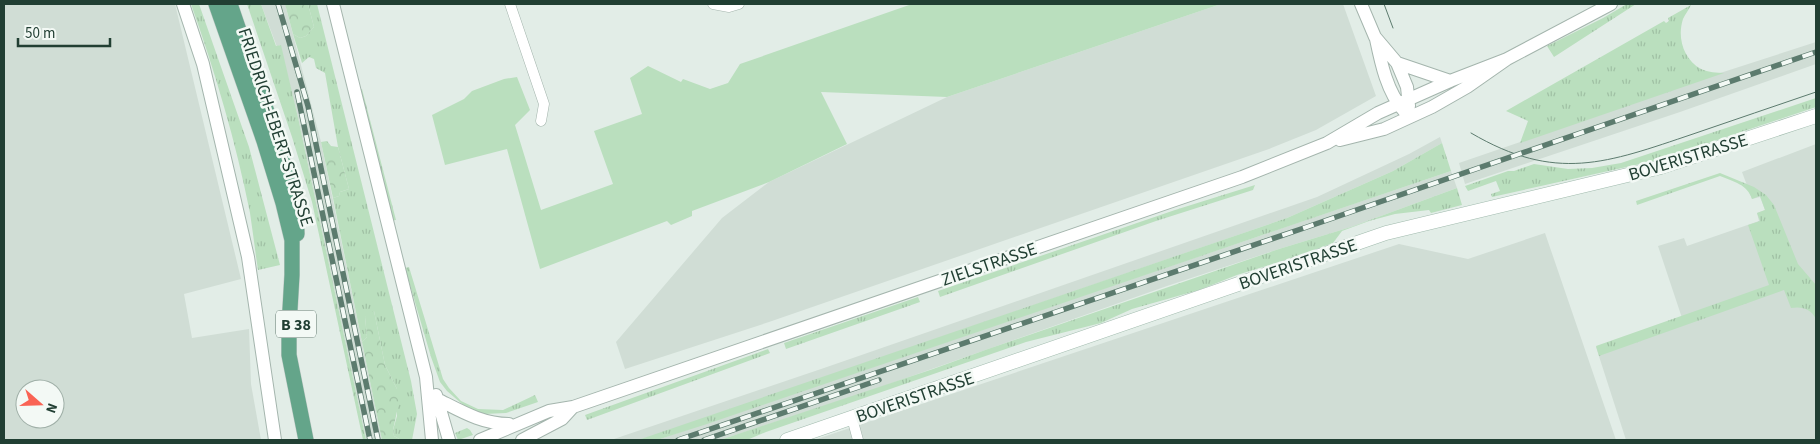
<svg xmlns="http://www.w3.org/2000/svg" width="1820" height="444" viewBox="0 0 1820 444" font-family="'Source Sans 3',sans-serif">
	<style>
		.built { fill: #d0ddd5; fill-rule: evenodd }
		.grass { fill: url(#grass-tufts) }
		.forest { fill: url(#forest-crowns) }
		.park { fill: #badfbe }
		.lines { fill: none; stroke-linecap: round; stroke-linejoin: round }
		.minor-casing { stroke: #a4b5ad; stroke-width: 11 }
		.tertiary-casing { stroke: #a4b5ad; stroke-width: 14 }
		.secondary-casing { stroke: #a0baad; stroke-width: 15 }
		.primary-casing { stroke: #c1c9c6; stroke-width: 16 }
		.minor { stroke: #fff; stroke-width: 10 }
		.tertiary { stroke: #fff; stroke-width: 12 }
		.secondary { stroke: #fff; stroke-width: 14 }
		.primary { stroke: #64a58a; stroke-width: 15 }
		.tram { stroke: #5c7b6e; stroke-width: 1 }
		.rail-casing { stroke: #5c7b6e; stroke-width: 5.5 }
		.rail { stroke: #f3f9f5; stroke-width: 4; stroke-dasharray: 11; stroke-linecap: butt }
		.labels { text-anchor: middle; stroke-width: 5; stroke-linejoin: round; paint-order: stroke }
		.shield { fill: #f3f9f5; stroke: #60776d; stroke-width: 1 }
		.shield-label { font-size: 16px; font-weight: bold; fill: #213f33 }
		.street-label { font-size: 18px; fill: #213f33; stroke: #f3f9f5 }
	</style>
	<defs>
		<pattern id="grass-tufts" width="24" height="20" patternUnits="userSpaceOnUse" patternTransform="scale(1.25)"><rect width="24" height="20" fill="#badfbe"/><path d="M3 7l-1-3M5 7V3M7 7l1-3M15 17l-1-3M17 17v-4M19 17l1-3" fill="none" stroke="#a0c0a4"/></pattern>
		<pattern id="forest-crowns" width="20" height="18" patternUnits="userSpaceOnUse" patternTransform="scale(1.25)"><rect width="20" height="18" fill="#badfbe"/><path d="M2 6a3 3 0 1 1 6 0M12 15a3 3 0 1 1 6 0" fill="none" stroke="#a0c0a4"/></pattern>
	</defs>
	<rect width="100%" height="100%" fill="#e2ede7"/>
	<path class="built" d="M4,4H175L241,279L184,294L192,338L249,329L251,384L261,440H4ZM25,389H55V419H25Z
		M261,4H285L321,142L382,440H366L299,122L280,45L277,47Z
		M1221,4H1343L1376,96L1316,130L1269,149L769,322L625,369L616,342L722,218L769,182L947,97Z
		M1816,42V64L1680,112L1465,184L1459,163L1714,75Z
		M1440,137L1442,143L1393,171L1287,218L665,432L638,440H611L824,368L1317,197L1409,154Z
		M1816,144V440H1626L1596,347L1682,318L1658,246L1684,238L1687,246L1759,221L1757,213L1765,210L1760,197L1752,199L1742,172Z
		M1451,171L1457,188L1351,227L1279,249L1167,286L861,394L720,440H657Z
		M1545,233L1616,440H814L1399,244L1468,259Z"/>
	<path class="grass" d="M191,4H199L249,147L280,265L258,270C255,251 253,232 250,213C236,142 215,72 191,4Z
		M247,4H261L276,46L281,45L299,122L366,440H363L312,202L292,137Z
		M308,4H317L411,381L417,414L412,440H401L394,436L393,430L397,416V389L385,365L374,311L365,317L367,337L362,342L333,198L339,196L340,192L349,189L338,147L325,73L316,68L314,59L309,57L302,63L293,34L300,38L306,36L314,27Z
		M1627,4H1636L1554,57L1547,46L1603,18Z
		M1691,5C1689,10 1685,14 1683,19C1677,37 1683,59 1701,69C1708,72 1717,73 1724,73L1520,143L1528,121L1506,111L1664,21L1666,23L1669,21L1668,18Z
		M362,89L396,220L390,221L357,90Z
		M1816,98V107L1658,160L1492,197L1491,194L1500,191L1496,181L1468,191L1465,186L1508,171H1514L1534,164L1568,169L1592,168L1621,163Z
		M1442,143L1451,171L707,424L657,440H638L1287,218L1393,171Z
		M1720,173L1754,187L1766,195L1774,205L1798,264L1816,285V319C1811,309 1802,306 1791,308L1784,290L1599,356L1596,346L1769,285L1748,225L1760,221L1757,213L1765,210L1760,196L1752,199C1747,184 1734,182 1720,176L1637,205L1636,201Z
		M1255,185L1253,190L1156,221L940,297L938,291L1175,210Z
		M1457,188L1462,205L1431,213L1429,210L1395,214L1369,221L1342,231L1333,243L1295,257L1237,275L1199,290L1132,309L1101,323L1026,342L766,432L747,440H720L933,369L988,349L1279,249L1351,227Z
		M409,267L443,379L449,388L461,401L478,409L503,410L535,395L538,402L506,413L484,414L469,410L447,391L440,382L431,357L405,268Z
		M918,297L920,302L786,349L784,343Z
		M768,349L770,353L587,420L585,415Z
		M467,428L470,430L473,435L458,440L455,433Z"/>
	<path class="forest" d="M285,4H308L314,27L306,36L300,38L293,34Z
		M327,141L331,146L338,147L349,189L340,192L339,196L333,198L321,142Z
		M374,311L385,365L397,389L399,402L393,430L394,436L401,440H382L362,342L367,337L365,317L367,313Z"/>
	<path class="park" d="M912,4H1221L947,97L821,92L847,144L769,182L692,211V216L671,225L667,221L540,269L507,149L445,165L432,115L464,99L472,91L504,79L517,77L530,110L515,125L541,210L613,184L594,131L642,114L630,78L648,66L681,82L683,79L710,89L728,83L740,64Z"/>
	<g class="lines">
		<g class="minor-casing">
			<path id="minor" d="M510,4L544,104L541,121
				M713,4L729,7L739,4
				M852,418L858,440"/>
		</g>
		<g class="tertiary-casing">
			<path id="tertiary" d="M183,4L203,64L248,257L275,440
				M333,4L426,377L432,440
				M1361,4L1375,37L1397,63L1407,87L1409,106
				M1376,39C1381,63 1387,92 1404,111
				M1397,63L1450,81
				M1340,140L1384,129L1432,107L1467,87L1507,59L1611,4
				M436,395L449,440
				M437,399C461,411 482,424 509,424
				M480,440L549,411L573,407L1242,177L1327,143L1378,113L1450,81L1507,59
				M522,440L562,419L573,407"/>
		</g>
		<g class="secondary-casing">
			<path id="secondary" d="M787,440L1386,233L1661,167L1816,116"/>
		</g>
		<g class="primary-casing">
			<path id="primary" d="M216,4L264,141L283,203L292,240V275L289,326V355L306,440
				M230,4L277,141L296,207L297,234"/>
		</g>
		<use href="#minor" class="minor"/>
		<use href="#tertiary" class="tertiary"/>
		<use href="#secondary" class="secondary"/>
		<use href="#primary" class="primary"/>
		<path class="tram" d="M1384,4L1393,28
			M1471,133C1556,183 1607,163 1693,134C1734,120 1775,106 1816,92"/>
		<g class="rail-casing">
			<path id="rail" d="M278,4L308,106L378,440
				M297,92L370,440
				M678,440L1304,228L1816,52
				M704,440L879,380"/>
		</g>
		<use href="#rail" class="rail"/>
	</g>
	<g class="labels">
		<rect class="shield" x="276" y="310.5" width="40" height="27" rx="4"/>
		<g class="shield-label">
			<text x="296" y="330">B 38</text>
		</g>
		<g class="street-label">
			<text transform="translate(276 127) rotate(72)" y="6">FRIEDRICH-EBERT-STRASSE</text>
			<text transform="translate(1688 157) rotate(-17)" y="6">BOVERISTRASSE</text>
			<text transform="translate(989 264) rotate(-19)" y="6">ZIELSTRASSE</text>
			<text transform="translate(1298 264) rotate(-19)" y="6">BOVERISTRASSE</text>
			<text transform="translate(915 397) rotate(-19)" y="6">BOVERISTRASSE</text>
		</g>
	</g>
	<rect width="1820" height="444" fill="none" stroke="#213f33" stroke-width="10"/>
	<g transform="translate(40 404) rotate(110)"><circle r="24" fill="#f3f9f5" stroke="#9fafa7"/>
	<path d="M0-4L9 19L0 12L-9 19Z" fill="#f96354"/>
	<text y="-8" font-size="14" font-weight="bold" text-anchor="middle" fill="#213f33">N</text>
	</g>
	<path d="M18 38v8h92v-8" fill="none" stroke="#213f33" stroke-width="2.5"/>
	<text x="25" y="38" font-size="15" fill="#213f33" stroke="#f3f9f5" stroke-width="4" paint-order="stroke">50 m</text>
</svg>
